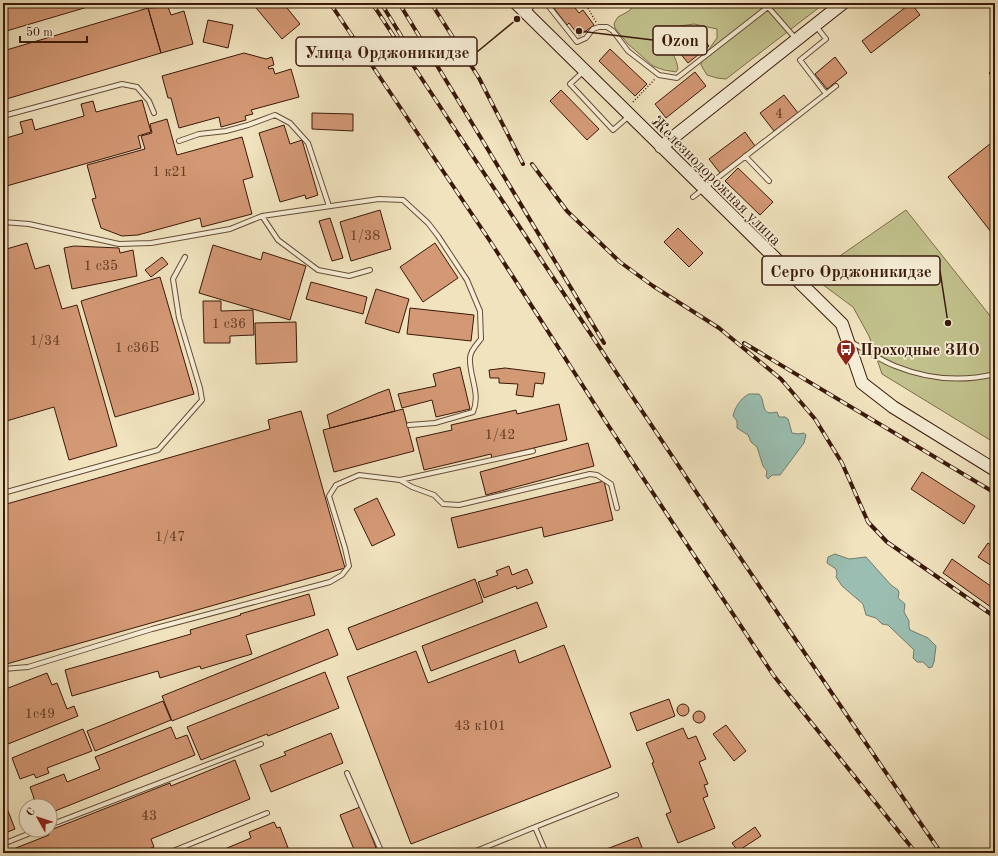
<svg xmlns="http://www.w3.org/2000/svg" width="998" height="856" viewBox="0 0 998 856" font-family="'Old Standard TT',serif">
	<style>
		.green { fill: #c1c18c; stroke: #7e6d4b }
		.water { fill: #9abeb1; stroke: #747c6e }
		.building { fill: #d39874; stroke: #3b190a }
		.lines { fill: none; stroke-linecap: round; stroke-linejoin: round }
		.lane-casing { stroke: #684c37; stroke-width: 6 }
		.secondary-casing { stroke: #3b190a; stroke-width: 14 }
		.path { stroke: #3b190a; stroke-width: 1.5; stroke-dasharray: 1 2; stroke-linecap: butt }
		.lane { stroke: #f5edd5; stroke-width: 4 }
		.secondary { stroke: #f5edd5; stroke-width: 12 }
		.rail-casing { stroke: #3b190a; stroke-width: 4 }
		.rail { stroke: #f5edd5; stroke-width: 2.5; stroke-dasharray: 8; stroke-linecap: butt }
		.labels { text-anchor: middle; stroke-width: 3.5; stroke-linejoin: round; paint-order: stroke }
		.number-label { font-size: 14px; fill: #613924 }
		.street-label { font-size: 16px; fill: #3b190a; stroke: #f5edd5 }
		.poi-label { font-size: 16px; font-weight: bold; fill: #3b190a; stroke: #f5edd5; text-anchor: start }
		.leader { fill: none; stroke: #3b190a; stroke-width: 1.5 }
		.callout-dot { fill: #3b190a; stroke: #f5edd5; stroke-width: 1.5 }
		.callout { fill: #f5edd5; stroke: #3b190a; stroke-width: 1.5 }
		.callout-label { font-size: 17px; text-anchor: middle; font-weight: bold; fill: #3b190a }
	</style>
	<rect width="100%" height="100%" fill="#f0e3be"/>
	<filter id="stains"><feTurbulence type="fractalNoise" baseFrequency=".005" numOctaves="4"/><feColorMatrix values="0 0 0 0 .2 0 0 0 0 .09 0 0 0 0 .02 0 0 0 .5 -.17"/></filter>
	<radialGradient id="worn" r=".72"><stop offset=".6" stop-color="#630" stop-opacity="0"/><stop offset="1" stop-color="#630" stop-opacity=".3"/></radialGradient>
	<path class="green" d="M636,3H825L726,79L717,78L707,75L701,65V60L717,38V29L694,24L680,26C658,54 675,45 678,69L676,72L664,70L653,66L628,44L615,28L614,24L616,20L618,17L629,11Z
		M906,210L995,322V443L882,374L869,336L853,307L811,276Z"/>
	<path class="water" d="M749,394H759C765,399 761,412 770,413C772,413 775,412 777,412L779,417H785L788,419L792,433L798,434L804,433L806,435L804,443L780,475H772L768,479L766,476L767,471L763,466L757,447L751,442L748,435L737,428V421L733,416C735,407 741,398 749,394Z
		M835,554L849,559L866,557L891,585L898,590L899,593L898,598L905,604L904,612L909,621V627L910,630L928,638L936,646L934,662L932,667L929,668L923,662H917L913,658L914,650L888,625L882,624L876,618L866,615L863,604L842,586L836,577L837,574L836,569L827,563L828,557Z"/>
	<path class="building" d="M3,3H101L3,32Z
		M252,3H283L300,24L282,39Z
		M550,3H571L579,13L583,10L594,25L579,36L569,23L567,25Z
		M911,3L920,15L871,53L862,41Z
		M168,7L171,15L184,11L193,44L161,53L148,8Z
		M148,8L161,53L3,100V51Z
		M208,20L233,25L228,48L203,42Z
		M697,30L709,46L688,63L675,47Z
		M610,49L647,84L635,96L599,61Z
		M244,53L266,59L272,57L274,65L268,67L269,69L273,68L275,74L291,69L299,97L251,110L253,114L245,116L246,120L221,127L219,117L179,128L171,98H168L162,76Z
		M835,57L847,73L827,89L815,74Z
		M995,69V80L989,73Z
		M695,72L706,86L666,118L655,104Z
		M561,90L599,129L587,140L550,101Z
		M784,95L798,113L774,131L760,113Z
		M142,100L151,132L138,136L141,148L3,187V139L23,133L20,122L32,119L35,130L84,116L81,104L93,101L96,112Z
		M312,113L353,114V131L312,129Z
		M167,119L177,155L242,137L253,177L243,180L252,214L202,227L200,218L138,235L122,236L101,228L92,199L96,198L87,165L145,149L141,136L152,133L150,124Z
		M284,125L290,144L302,140L318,195L306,199L305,195L280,202L259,133Z
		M745,132L755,146L720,173L709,159Z
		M995,140V237L948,177Z
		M738,168L773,202L760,215L725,181Z
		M380,210L391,249L351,261L340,222Z
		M330,218L343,258L332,261L319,221Z
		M678,228L703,253L689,267L664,242Z
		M27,243L35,269L49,265L62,309L77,305L117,446L69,460L54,407L3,422V250Z
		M435,243L458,278L423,302L400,267Z
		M213,245L261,260L263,252L306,266L290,320L199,293Z
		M74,246L119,248L120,253L133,250L137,276L72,289L64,248Z
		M162,257L168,264L151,277L145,270Z
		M160,277L194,394L115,417L81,301Z
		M311,282L367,297L363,314L306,299Z
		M376,289L409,299L399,333L365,323Z
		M203,301H221V311L253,310L254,335L230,336V343H204Z
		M410,308L474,315L471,341L407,334Z
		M296,322L297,362L256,364L255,323Z
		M460,367L470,409L436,417L432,400L402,408L398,394L436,386L433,374Z
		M505,368L545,373L543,384L535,383L533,397L516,395L518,384L499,383V378H490L489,370Z
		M389,389L395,411L330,428L327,415L378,393Z
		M559,404L567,440L492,458L491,454L424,470L416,438L452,430L451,425L516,410L517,414Z
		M403,409L414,451L334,472L323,430Z
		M301,411L345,568L3,665V505L270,429L268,420Z
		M588,443L594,466L486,495L480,472Z
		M922,472L975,506L964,524L911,489Z
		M604,481L613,520L544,537L542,527L458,548L451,518Z
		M377,498L395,535L372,546L354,509Z
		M988,543L995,548V568L978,557Z
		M952,559L995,589V610L943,573Z
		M509,566L512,575L527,569L533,583L517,589L516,586L484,598L478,582L498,575L496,571Z
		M475,579L483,602L357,650L348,628Z
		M309,594L315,615L246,635L252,654L201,669L200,666L160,678L158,671L72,696L65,670L191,634L190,630L241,615L240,614Z
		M537,602L547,627L431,671L422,646Z
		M328,629L338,655L172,721L162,696Z
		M564,645L611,767L411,844L347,677L416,651L428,683L515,650L519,663Z
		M325,672L339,708L268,736L267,734L201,760L187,727Z
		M47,673L52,685L57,683L67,709L74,706L78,716L3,746V690Z
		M669,699L675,716L637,731L630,713Z
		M163,701L171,720L95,751L87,731Z
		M677 710a6 6 0 1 1 12 0a6 6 0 1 1-12 0Z
		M693 717a6 6 0 1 1 12 0a6 6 0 1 1-12 0Z
		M726,725L746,751L734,761L713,734Z
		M171,727L176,739L187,735L195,755L50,813V806H34L36,804L30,787L64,774L67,782L100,769L95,757Z
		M683,728L688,739L696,736L706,759L699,762L708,784L704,785L708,796L703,798L715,828L678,843L666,814L671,812L652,763L654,762L646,743Z
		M83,729L92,751L47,768L49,773L36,778L34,774L20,779L12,758Z
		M331,733L343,763L271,792L260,765L286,755L284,752Z
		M235,760L250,799L151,839L154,847L138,853H3L49,835L48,831L170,783L171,786Z
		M3,798L15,829L3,834Z
		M360,807L378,853H353L355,852L340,815Z
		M274,822L277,828L280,827L290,853H215L251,838L249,832Z
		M755,827L761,836L738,851L732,843Z
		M638,837L644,853H596Z"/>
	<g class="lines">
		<g class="lane-casing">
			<path id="lane" d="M546,3L577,42L586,38L593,29L599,27H607L613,31L628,51L659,75L677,78L768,7L796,39
				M528,12L534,3
				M816,26L826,39L800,60L826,94
				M584,71L570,84L613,130L628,117
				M3,116L122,84L137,87L149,101L154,113
				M179,141L199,134L226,131L248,125L275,115L290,123L308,143L329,206
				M745,156L769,181
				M693,197L836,86
				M262,216L278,240L318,270L349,276L370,270
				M3,222L29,224L119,244L151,243L230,229L262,216L379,199L403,200L428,223L438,236L467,280L480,311L481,339C477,344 470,351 470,358C469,376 481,394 473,412L435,423L409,425
				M851,342C866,350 880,360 895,366C927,379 962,382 995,374
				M400,480L533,451
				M3,493L158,450L202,400L200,388L179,318L173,279L185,257
				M3,669L28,667L152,629L330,582L342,575L349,566L345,548L329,496L336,485L359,475L400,480L412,487L434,495L443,504L459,505L590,474L597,475L611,484L617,508
				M347,773L382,853
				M50,825L261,744
				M3,844L38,830
				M168,853L267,813
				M471,853L535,827
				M546,853L535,827L616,795"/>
		</g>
		<g class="secondary-casing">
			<path id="secondary" d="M516,3L842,324L862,383L893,407L995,470
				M661,147L843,3"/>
		</g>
		<path class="path" d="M585,3L596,22
			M633,102L655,79"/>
		<use href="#lane" class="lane"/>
		<use href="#secondary" class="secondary"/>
		<g class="rail-casing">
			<path id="rail" d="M330,3L490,241L608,425L774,676L916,853
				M372,3C559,288 748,572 941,853
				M381,3L408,47
				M399,3L481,138L604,343
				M431,3L479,78L523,164
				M532,164L567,211L620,262L653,286L719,328L781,379L815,419L842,463L868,522L887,542L995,617
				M744,343L995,493"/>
		</g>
		<use href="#rail" class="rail"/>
	</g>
	<defs>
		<g id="bus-pin" transform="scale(1)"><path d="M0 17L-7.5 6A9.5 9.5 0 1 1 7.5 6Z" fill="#8f2418" stroke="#f5edd5"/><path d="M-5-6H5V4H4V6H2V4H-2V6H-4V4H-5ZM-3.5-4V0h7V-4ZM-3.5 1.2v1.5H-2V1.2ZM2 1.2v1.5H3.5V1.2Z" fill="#fff"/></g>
	</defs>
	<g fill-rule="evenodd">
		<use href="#bus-pin" x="846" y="349"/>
	</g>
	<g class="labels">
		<g class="number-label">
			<text x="779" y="118">4</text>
			<text x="170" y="176">1 к21</text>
			<text x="365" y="240">1/38</text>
			<text x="101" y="270">1 с35</text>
			<text x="229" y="328">1 с36</text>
			<text x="45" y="345">1/34</text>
			<text x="137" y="352">1 с36Б</text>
			<text x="500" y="439">1/42</text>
			<text x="170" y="541">1/47</text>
			<text x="40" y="718">1с49</text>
			<text x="480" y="730">43 к101</text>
			<text x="149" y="820">43</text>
		</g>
		<g class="street-label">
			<text transform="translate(717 180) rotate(45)" y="6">Железнодорожная улица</text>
		</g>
		<g class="poi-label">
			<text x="860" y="355">Проходные ЗИО</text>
		</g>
	</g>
	<path class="leader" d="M579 31L653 40M517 19L477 52M948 323L940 271"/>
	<g class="callout-dot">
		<circle cx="579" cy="31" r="4"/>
		<circle cx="517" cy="19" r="4"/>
		<circle cx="948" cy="323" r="4"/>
	</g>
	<g class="callout">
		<rect x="653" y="26" width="54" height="29" rx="4"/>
		<rect x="296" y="37" width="181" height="29" rx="4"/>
		<rect x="762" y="256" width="178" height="29" rx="4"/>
	</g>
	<g class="callout-label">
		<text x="680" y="46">Ozon</text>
		<text x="387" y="58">Улица Орджоникидзе</text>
		<text x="851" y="277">Серго Орджоникидзе</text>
	</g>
	<rect width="998" height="856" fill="none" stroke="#f0e3be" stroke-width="16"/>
	<rect x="4" y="4" width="990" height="848" fill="none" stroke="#3b190a" stroke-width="2"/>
	<rect x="8" y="8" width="982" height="840" fill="none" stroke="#3b190a"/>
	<g transform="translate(38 818) rotate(309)"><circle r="19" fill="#f5edd5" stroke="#ab9884"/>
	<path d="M0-3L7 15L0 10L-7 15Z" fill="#8f2418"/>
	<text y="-6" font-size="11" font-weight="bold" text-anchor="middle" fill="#3b190a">С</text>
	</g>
	<path d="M20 36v6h67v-6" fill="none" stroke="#3b190a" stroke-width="2"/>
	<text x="26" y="36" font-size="12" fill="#3b190a" stroke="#f5edd5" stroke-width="3" paint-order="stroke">50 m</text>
	<rect width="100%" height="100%" filter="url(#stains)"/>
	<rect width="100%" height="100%" fill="url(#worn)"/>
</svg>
